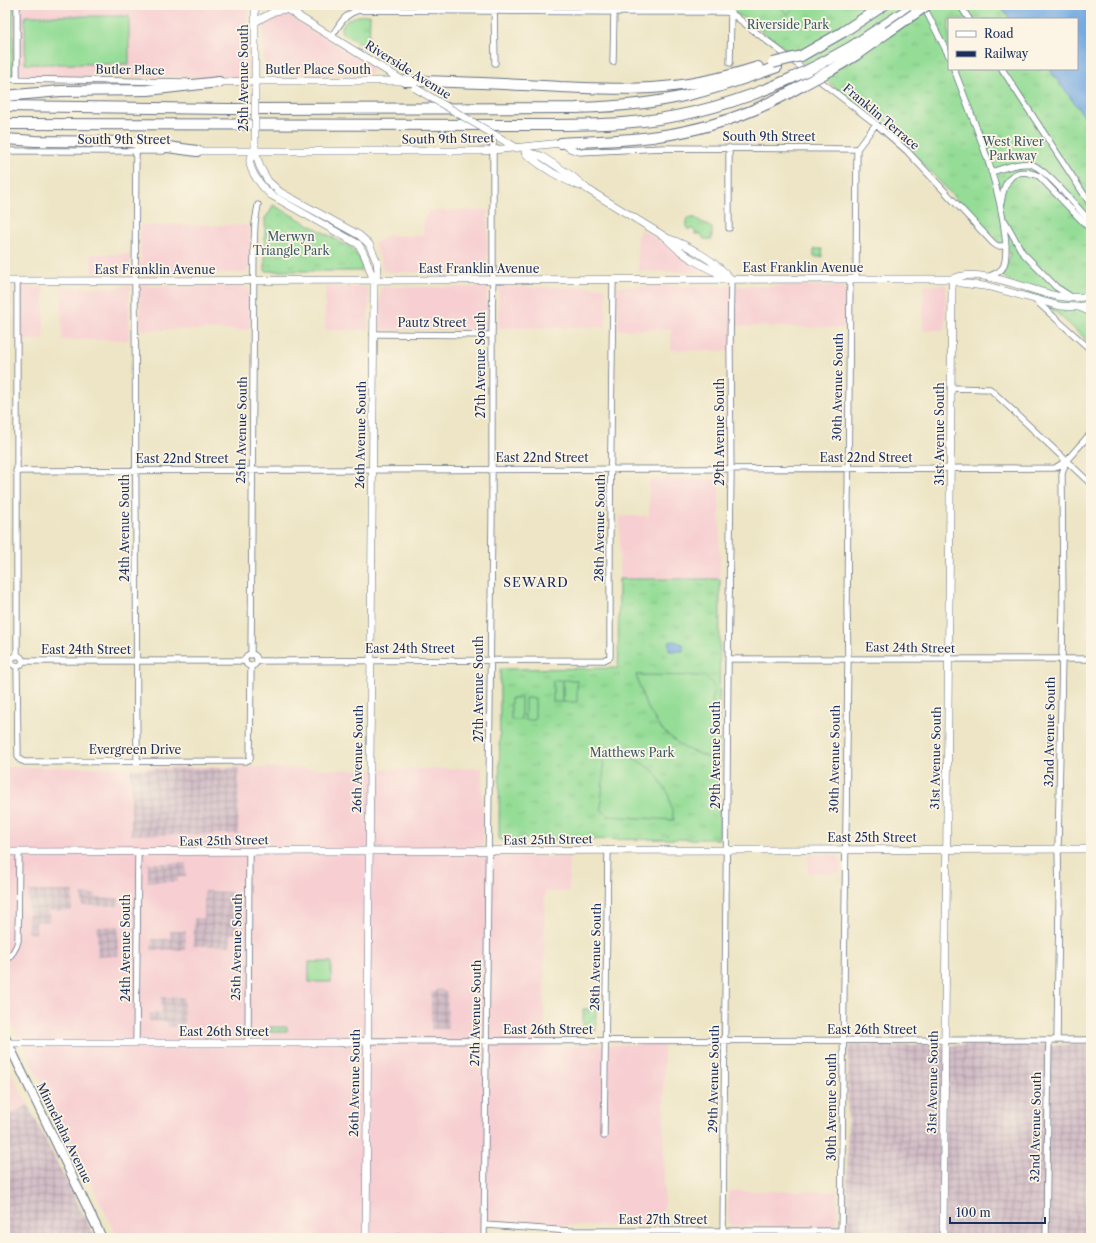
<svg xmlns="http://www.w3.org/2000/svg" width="1096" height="1243" viewBox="0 0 1096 1243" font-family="'Libre Caslon Text',serif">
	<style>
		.built { fill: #f7cfd2 }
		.industrial { fill: url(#industrial-grid) }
		.grass { fill: url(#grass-tufts); stroke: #58867a }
		.garden { fill: url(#garden-furrows); stroke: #58867a }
		.pitch { fill: #95dd97; stroke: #58867a }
		.water { fill: #74aae2; stroke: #486ca0 }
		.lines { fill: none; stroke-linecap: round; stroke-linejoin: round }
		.minor-casing { stroke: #646f82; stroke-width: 7 }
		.tertiary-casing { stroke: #646f82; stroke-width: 8 }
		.secondary-casing { stroke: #646f82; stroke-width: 10 }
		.motorway-casing { stroke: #646f82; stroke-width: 12 }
		.minor { stroke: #fff; stroke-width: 5.5 }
		.tertiary { stroke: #fff; stroke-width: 7 }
		.secondary { stroke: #fff; stroke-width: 8 }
		.motorway { stroke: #fff; stroke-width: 10 }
		.rail-casing { stroke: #1b2f5e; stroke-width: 3.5 }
		.rail { stroke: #fcf5e5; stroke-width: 2; stroke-dasharray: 6; stroke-linecap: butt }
		.tertiary-bridge-casing { stroke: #646f82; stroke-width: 8; stroke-linecap: butt }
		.motorway-bridge-casing { stroke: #646f82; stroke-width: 12; stroke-linecap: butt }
		.tertiary-bridge { stroke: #fff; stroke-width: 7 }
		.motorway-bridge { stroke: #fff; stroke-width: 10 }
		.labels { text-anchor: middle; stroke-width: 3.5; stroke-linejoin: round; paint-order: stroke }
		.park-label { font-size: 12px; fill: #3a5a6c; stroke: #fcf5e5 }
		.street-label { font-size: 12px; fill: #1b2f5e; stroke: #fcf5e5 }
		.neighbourhood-label { font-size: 13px; letter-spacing: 1px; fill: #1b2f5e; stroke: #fcf5e5 }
	</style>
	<defs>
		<pattern id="industrial-grid" width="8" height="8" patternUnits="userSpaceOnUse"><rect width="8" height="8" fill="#d2bdc6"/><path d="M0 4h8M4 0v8" fill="none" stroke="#aa9aa4"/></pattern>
		<pattern id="grass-tufts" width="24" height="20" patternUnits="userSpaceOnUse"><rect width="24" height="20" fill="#95dd97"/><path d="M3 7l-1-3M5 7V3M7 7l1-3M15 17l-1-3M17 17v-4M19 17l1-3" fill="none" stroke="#80be85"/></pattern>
		<pattern id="garden-furrows" width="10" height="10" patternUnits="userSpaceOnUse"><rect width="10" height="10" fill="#95dd97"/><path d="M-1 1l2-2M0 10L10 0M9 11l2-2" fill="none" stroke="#80be85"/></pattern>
	</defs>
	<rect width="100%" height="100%" fill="#fcf5e5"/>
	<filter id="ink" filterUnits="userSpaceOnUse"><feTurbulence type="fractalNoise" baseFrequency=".025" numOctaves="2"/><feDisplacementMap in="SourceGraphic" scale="8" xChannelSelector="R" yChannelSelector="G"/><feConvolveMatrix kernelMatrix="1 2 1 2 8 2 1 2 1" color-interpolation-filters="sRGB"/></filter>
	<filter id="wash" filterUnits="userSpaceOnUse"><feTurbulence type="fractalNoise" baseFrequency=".012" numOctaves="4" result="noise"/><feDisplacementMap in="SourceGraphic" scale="16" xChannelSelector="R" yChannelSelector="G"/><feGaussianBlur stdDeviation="0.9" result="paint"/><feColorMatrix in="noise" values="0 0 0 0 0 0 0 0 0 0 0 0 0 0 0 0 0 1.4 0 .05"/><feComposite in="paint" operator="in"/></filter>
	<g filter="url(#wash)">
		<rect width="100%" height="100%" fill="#ede5c5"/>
		<path class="built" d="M5,5H247L249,77H5Z
			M277,13L285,14L371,66L372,71L370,74L367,75L266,74L264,72L263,21Z
			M488,210L487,262L489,267V271L486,274L478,273L387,272L382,268L381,261L374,244L387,235L423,236L424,217L429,211Z
			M140,225H250L249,269L245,273L153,274L148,276L142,275L140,272Z
			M641,229L701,267L702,270L699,272L638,271L637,237Z
			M91,254H130L131,274L125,276L117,273H91Z
			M146,284L151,286L247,287L249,291L250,330H140V296L139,287L141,285Z
			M126,285H130L131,287L129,296V340H62L61,287L117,288Z
			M480,285L487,286L489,292L487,296V327L485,329L382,330L380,328V292L381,288L384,287H476Z
			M504,285L509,287H604L606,290V327L498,328L499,288Z
			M945,285L947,288L946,290L945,330H923L924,286Z
			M23,286L44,288V340H21L20,289Z
			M621,286H842L845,290L846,328L736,326V351L671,350V329L617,330V287Z
			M5,287H9L11,289L12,326H5Z
			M325,287H365L369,291L368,330H325Z
			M649,479H719L720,579H619L620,516H649Z
			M5,767H255L362,770L482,768L483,856L569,857V892H545L544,1035L542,1046L664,1044V1226L516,1225L480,1222V1235H394L359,1238H118L5,1009Z
			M808,855H836L841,861V873H808Z
			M5,1061L28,1105L5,1117Z
			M728,1191H837V1223L834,1226H732L728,1222Z"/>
		<path class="industrial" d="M239,768L238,834L131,835V769Z
			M148,863H186V877H178V882H148Z
			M29,891H73L72,911H49V922H36V934L28,933Z
			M204,891L232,892V912H237V933H231V946H193L194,918H204Z
			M81,894H96V898H119V906H82Z
			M119,926V956H97V927Z
			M170,931H186L185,950H151L152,939H170Z
			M437,989H442L444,992H447L448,1029H431V992H435Z
			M161,997H184V1027H168L167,1022L149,1021V1013H161Z
			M852,1045H1091V1238H847L848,1050Z
			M28,1105L95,1238H5V1117Z"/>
		<path class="grass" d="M5,5H14L13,76H5Z
			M502,5H999L1010,19H949V69H1049L1091,125V344L1057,313L1001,275L1007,265L1010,253L959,202L897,136L784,47L739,15L721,7Z
			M370,15L369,49L342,33L341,30C344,17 359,15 370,15Z
			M273,205L352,248L358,256L363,265L361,271H265V218L270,212Z
			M687,218H695L712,228V239H704L701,234H695V231L693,229H687Z
			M814,249H822V257H814Z
			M619,579H720L719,839L499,840L500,669L618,668Z
			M711,1235H733V1238H711Z"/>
		<path class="garden" d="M583,1009H596V1031H583Z
			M270,1027H287V1032H270Z"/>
		<path class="pitch" d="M777,5H796L788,14Z
			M25,16H129V64H25Z
			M636,675L705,676L713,684L710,758L684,748L660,728L645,703Z
			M553,680H562V702H553Z
			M563,680H577V702H563Z
			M511,698H521V720H511Z
			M525,698H535V720H525Z
			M605,748L632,757L654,771L668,793L674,820L608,816L601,809Z
			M309,962H331V982H309Z"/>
		<path class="water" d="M1000,5H1091V125L1049,69H1077V19H1011Z
			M675,641L683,644V651H669V642Z"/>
	</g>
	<g filter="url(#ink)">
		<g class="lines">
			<g class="minor-casing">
				<path id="minor" d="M17,5V79
					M494,5L495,63
					M923,5L949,56
					M960,5L969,19
					M332,36C340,24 344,14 359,10L614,12H725L731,13L806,71
					M613,62L614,12
					M730,63L731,13
					M954,69C974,123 999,178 1005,235C1006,244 1007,256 1004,265C1002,272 993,275 987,277
					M1002,69L1091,205
					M815,77L876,124L907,151L993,243L997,246H1006
					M5,79L187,82
					M563,144L570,149L580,152L663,148L857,149
					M729,148V228
					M857,149L876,124
					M136,150L135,289L137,761
					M5,151H163
					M991,172C1003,169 1018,162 1030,164C1045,167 1079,210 1091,222
					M1001,203C1004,179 1014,165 1039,176L1091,230
					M1005,221L1022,252L1056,287L1070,296
					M856,279L857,149
					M17,281V656
					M1035,300L1091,350
					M373,334L492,335
					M951,388L990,389L1091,484
					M16,471L1055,468L1066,461
					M245 660a6 6 0 1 1 12 0a6 6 0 1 1-12 0Z
					M251,655L254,244L255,223L258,205
					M11.5 661a5.5 5.5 0 1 1 11 0a5.5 5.5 0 1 1-11 0Z
					M728,659H1091
					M23,661H245
					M257,661L604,660L610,657V518L613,280
					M17,667L18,756L20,760L25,762L246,761L250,759L251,666
					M5,961C12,955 16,950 18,941L19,852
					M1057,1040L1059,902L1058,849L1063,608L1062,474L1066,461L1091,433
					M367,1041L1091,1040
					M136,1043L138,852
					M248,1043L249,852
					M604,1136L608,850
					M485,1225L571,1231H841
					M723,1232L728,667L731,477L730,347L731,279
					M484,1238L492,518V335L493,270V134
					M841,1238L848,659L847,609L850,279
					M1046,1238L1049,1040"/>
			</g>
			<g class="tertiary-casing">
				<path id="tertiary" d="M280,5L405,82
					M255,22L275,11L287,9
					M219,82L255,81H405
					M255,85V5
					M493,134L517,148
					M255,143V151L260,167L268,181L280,192L359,235L369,244L377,262L378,271L374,280V289L366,1238
					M197,151H483L561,143
					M255,151C254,154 251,157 250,159C248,171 263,188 271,195L358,244C367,255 368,268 374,280
					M525,152L541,156L572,176L587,189L667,238C689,245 716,262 731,279
					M526,154C542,167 561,179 580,186
					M668,240C684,257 707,268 728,278
					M953,279L961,283L991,287L1060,306L1078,307L1091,304
					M5,281L856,279H953C980,266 1029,291 1057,296C1069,298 1080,298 1091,296
					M1079,307L1091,312
					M5,852L1091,849
					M5,1043H335L367,1041
					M943,1238L952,289L953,279"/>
			</g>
			<g class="secondary-casing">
				<path id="secondary" d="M5,1037L102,1238"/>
			</g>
			<g class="motorway-casing">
				<path id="motorway" d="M801,56L843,32L884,5
					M822,63L851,47L915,5
					M831,70L856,55L888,32
					M405,81C457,81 508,84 560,87C590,88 621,90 651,88C687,86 724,78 758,67
					M5,96L60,91L148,90L219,82
					M5,106L226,109L576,108C615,107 654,104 692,94C721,87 749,77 777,67
					M5,124L537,125C566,125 594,125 622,123C681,119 738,103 792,78
					M5,139L35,141L130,142L197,151
					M561,143C593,141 626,141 658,136C709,129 757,112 801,86"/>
			</g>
			<use href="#minor" class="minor"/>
			<use href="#tertiary" class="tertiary"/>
			<use href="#secondary" class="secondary"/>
			<use href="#motorway" class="motorway"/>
			<g class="rail-casing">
				<path id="rail" d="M370,1238L404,1235L474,1238"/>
			</g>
			<use href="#rail" class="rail"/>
			<g class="tertiary-bridge-casing">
				<path id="tertiary-bridge" d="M415,88L493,134
					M255,89V143"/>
			</g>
			<g class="motorway-bridge-casing">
				<path id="motorway-bridge" d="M888,32L927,5
					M773,63L801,56
					M792,78L822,63
					M801,86L831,70"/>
			</g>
			<use href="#tertiary-bridge" class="tertiary-bridge"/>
			<use href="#motorway-bridge" class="motorway-bridge"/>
		</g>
	</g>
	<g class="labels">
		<g class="park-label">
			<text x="788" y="29">Riverside Park</text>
			<text x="1013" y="146">West River<tspan x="1013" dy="14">Parkway</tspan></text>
			<text x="291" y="241">Merwyn<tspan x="291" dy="14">Triangle Park</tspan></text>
			<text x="632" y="757">Matthews Park</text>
		</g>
		<g class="street-label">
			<text transform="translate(130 70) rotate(1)" y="4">Butler Place</text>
			<text x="318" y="74">Butler Place South</text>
			<text transform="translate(408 70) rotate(32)" y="4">Riverside Avenue</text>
			<text transform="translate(244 78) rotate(-90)" y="4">25th Avenue South</text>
			<text transform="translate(881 117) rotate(40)" y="4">Franklin Terrace</text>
			<text x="769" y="141">South 9th Street</text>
			<text transform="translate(448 139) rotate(-1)" y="4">South 9th Street</text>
			<text x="124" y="144">South 9th Street</text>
			<text x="803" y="272">East Franklin Avenue</text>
			<text x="479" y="273">East Franklin Avenue</text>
			<text x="155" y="274">East Franklin Avenue</text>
			<text x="432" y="327">Pautz Street</text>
			<text transform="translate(481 365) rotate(-90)" y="4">27th Avenue South</text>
			<text transform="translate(838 387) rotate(-89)" y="4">30th Avenue South</text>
			<text transform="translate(242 430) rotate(-89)" y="4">25th Avenue South</text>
			<text transform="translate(720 432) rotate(-90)" y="4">29th Avenue South</text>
			<text transform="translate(940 434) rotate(-90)" y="4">31st Avenue South</text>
			<text transform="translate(361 435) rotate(-89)" y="4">26th Avenue South</text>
			<text x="542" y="462">East 22nd Street</text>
			<text x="866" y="462">East 22nd Street</text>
			<text x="182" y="463">East 22nd Street</text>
			<text transform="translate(125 528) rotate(-90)" y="4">24th Avenue South</text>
			<text transform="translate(600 528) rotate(-89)" y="4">28th Avenue South</text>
			<text transform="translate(910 648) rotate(1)" y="4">East 24th Street</text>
			<text x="410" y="653">East 24th Street</text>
			<text x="86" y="654">East 24th Street</text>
			<text transform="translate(479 689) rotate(-90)" y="4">27th Avenue South</text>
			<text transform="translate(1050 732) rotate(-89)" y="4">32nd Avenue South</text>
			<text x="135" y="754">Evergreen Drive</text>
			<text transform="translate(716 755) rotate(-90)" y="4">29th Avenue South</text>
			<text transform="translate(936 758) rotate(-89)" y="4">31st Avenue South</text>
			<text transform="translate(358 759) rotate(-89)" y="4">26th Avenue South</text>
			<text transform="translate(835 759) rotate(-89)" y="4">30th Avenue South</text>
			<text x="872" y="842">East 25th Street</text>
			<text transform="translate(548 840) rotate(-1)" y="4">East 25th Street</text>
			<text transform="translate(224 841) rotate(-1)" y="4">East 25th Street</text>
			<text transform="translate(237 947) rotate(-89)" y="4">25th Avenue South</text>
			<text transform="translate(126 948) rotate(-90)" y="4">24th Avenue South</text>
			<text transform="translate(596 957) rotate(-89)" y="4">28th Avenue South</text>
			<text transform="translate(476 1013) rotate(-89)" y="4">27th Avenue South</text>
			<text x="548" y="1034">East 26th Street</text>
			<text x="872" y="1034">East 26th Street</text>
			<text x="224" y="1036">East 26th Street</text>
			<text transform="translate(714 1079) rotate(-89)" y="4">29th Avenue South</text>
			<text transform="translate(933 1082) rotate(-89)" y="4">31st Avenue South</text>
			<text transform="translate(355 1083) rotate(-89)" y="4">26th Avenue South</text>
			<text transform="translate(832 1107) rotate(-90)" y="4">30th Avenue South</text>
			<text transform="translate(1036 1127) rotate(-89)" y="4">32nd Avenue South</text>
			<text transform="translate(64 1133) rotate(64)" y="4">Minnehaha Avenue</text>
			<text x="663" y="1224">East 27th Street</text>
		</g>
		<g class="neighbourhood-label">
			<text x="536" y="587">SEWARD</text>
		</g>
	</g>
	<rect width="1096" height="1243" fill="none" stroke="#fcf5e5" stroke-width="20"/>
	<rect x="948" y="18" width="130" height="52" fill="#fcf5e5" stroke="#a2a6af"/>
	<rect x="956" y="31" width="20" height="6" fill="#ffffff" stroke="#a2a6af"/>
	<text x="984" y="38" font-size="12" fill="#1b2f5e">Road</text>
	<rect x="956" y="51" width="20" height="6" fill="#1b2f5e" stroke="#a2a6af"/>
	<text x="984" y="58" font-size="12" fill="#1b2f5e">Railway</text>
	<path d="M950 1217v6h95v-6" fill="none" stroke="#1b2f5e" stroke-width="2"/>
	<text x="956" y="1217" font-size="12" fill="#1b2f5e" stroke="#fcf5e5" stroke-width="3" paint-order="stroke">100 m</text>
</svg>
